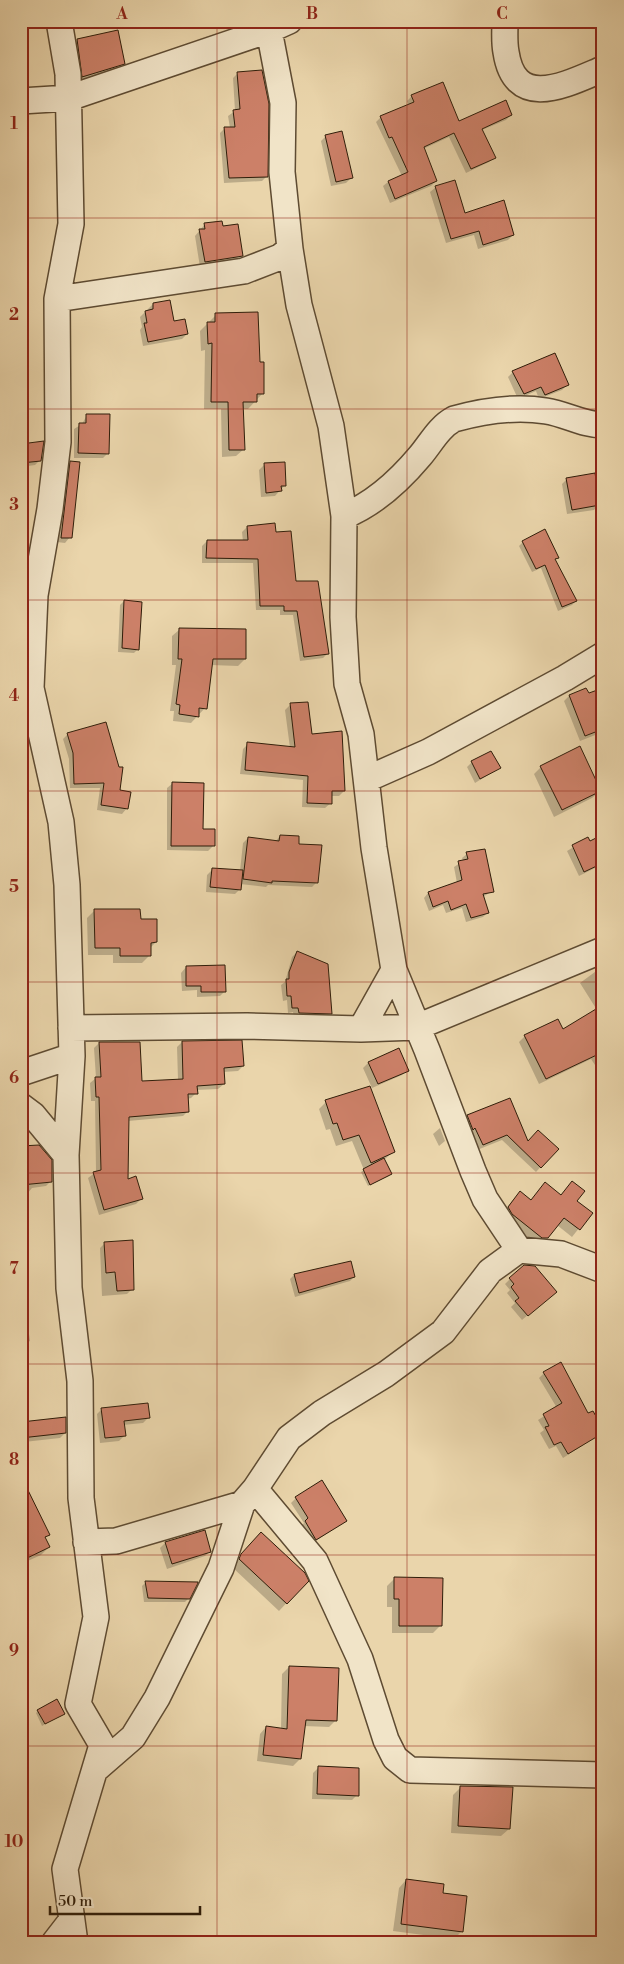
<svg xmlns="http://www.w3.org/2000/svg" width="624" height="1964" viewBox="0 0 624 1964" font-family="'Libre Bodoni',serif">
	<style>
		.shadow { fill: #0003 }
		.building { fill: #cc8068; stroke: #2f1d09 }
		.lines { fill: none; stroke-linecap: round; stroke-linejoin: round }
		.minor-casing { stroke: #5e4b32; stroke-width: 28 }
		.minor { stroke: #f1e4c8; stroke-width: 25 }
		.grid { fill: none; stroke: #8f2418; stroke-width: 1; stroke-opacity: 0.55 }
		.neatline { fill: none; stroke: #8f2418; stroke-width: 2 }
		.grid-label { font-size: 16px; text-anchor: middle; font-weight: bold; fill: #8f2418 }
	</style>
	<rect width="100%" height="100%" fill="#ead5ab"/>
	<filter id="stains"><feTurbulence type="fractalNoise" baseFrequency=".004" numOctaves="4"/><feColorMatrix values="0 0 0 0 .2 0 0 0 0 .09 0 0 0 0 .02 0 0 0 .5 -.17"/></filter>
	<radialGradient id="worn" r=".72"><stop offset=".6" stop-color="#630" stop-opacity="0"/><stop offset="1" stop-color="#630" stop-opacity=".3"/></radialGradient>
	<path class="shadow" d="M77,40L124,63L116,71L75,84L70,48Z
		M238,73L267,176L262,181L224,183L220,133L225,128H230L228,116L235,111L233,78Z
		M412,96L458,123L511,115L506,120L482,130L494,157L489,162L466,173L449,137L423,149L436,181L431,186L390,203L383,186L388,182L402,176L376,122L381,117L409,106L407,101Z
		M326,136L351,178L346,183L331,186L321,141Z
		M436,187L464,214L513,235L508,240L478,249L474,235L446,243L430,192Z
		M205,224L222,227L242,255L237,261L200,267L195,236Z
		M153,304L187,334L182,339L143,346L140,330L142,327L140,317Z
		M216,315L263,393L248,409H242L244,449L236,456L222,457L221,409H204L205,350L201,351L200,331Z
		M513,372L567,385L562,390L539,399L536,391L518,399L508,377Z
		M87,415L108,453L103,458H74V429L82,424Z
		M21,445L40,460L35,465L21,467Z
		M71,462L70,537L65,543L57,542L66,467Z
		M264,465L285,485L275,496L261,497L259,470Z
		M567,479L599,505L594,510L567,514L562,484Z
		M247,527L295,583L328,653L323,658L300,661L293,615H280V610H256L253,563H202V546L207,541L243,542L242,532Z
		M523,542L557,557L554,560L576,601L572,605L558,611L541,568L532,572L519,546Z
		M124,601L138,649L134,653L118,652L120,605Z
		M179,630L245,659L238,666L211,665L205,708L191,723L173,721L174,711H170L176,665H172V636Z
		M603,689V732L580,741L564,701L569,696L588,695Z
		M290,705L344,791L339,796H331V803L325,808L302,807L303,780L240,774L243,749L248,744L290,748L285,710Z
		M68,734L118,791L127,808L122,814L97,810L100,788H70L69,759L63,739Z
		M472,762L499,768L475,783L467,767Z
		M541,767L600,791L592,798L554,817L534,774Z
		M173,783L213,846L208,851L167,850V788Z
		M280,836L297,845L317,882L312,887L268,885L266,887L240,884V889L235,894L206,892L207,875L212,870L240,871L243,843L248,838L275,842Z
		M587,839L603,855V864L579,876L567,851Z
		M467,854L492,891L483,897L488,912L483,917L466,922L462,908L446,913L443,905L429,911L424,898L428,893L457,883L454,867L463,861L462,858Z
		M95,910L139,920L156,942L150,948V955L142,963H113V955H88L87,918Z
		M297,952L331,1013L326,1018L294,1017L293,1012L288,1013L287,1000L283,1001L281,985L285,982L292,957Z
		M603,966V1077L591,1059L539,1084L519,1042L525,1036L562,1031L597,1010L580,983Z
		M186,967L225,991L220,996L197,997V990L182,991L181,973Z
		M182,1042L243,1066L238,1071L223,1072L224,1084L218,1089L196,1090V1093L191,1098L187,1099L188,1111L183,1116L128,1121L126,1180L141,1199L136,1204L99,1215L88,1178L96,1172L95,1101H91L90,1083L96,1078L94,1048L99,1043L141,1083L178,1080L177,1047Z
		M399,1049L407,1070L402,1075L372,1088L363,1068L368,1063Z
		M326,1102L393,1152L384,1160L389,1176L368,1186L361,1172L364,1170L352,1141L336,1146L330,1129L326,1130L319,1109Z
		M468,1116L527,1143L557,1149L536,1172L502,1140L477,1150L463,1122Z
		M440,1128L445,1141L439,1146L433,1134Z
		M21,1147L51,1181L46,1186L32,1188L27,1194H21Z
		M572,1183L576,1201L591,1213L572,1237L557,1225L540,1245L535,1244L505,1221L501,1215L513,1200L530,1201L545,1184L560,1196Z
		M105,1243L132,1289L127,1294L102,1296L100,1248Z
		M351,1262L354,1277L350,1281L295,1297L290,1279L294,1275Z
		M510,1279L550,1296L522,1320L511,1307L515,1303L507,1293L510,1290L505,1284Z
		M21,1309L24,1328L28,1327L30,1341L21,1346Z
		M544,1373L603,1432L563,1458L556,1446L549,1449L540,1433L544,1430L538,1420L557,1408L539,1378Z
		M102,1409L148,1418L143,1423L123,1425L124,1436L119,1441L100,1443L97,1414Z
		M22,1428L65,1433L60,1438L24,1442Z
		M21,1459L26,1470L21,1475Z
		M21,1479L49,1534L45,1538L49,1547L41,1555L21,1564Z
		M296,1498L346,1521L311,1544L300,1527L304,1523L291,1503Z
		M254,1542L307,1581L279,1611L232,1567Z
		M165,1543L210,1551L205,1556L167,1569L160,1548Z
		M394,1579L441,1625L433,1633H392V1607H387V1586Z
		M146,1582L189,1598L185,1602H144L142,1586Z
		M289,1667L336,1720L329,1727L304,1726L300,1759L293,1766L257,1761L260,1734L266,1727L281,1729L282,1674Z
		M38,1711L61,1715L42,1726L36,1713Z
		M318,1768L357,1795L352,1800L312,1799L313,1773Z
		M461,1787L509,1829L501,1836L451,1833L453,1795Z
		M406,1880L442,1894L462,1931L454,1939L393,1931L399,1888Z"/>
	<path class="building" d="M118,30L125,64L82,77L77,39Z
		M262,70L269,104L268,177L229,178L224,127H235L233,110L240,109L237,72Z
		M443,82L459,121L506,100L512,115L482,129L496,158L471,169L454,133L424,147L437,181L395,199L388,181L408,172L392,137L389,138L380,116L414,102L411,95Z
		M342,131L353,178L336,182L325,135Z
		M455,180L465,213L504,200L514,235L483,245L479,231L451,239L435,186Z
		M222,221L223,226L238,224L243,256L205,262L199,229H205L204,223Z
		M170,300L174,321L185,319L188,334L148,342L144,323H147L145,311L153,309V303Z
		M258,312L260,362H264V394H257V402H243L245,450H229L228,402H211L212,343L208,344L207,322H215V313Z
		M555,353L569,385L545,395L541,387L524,394L512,371Z
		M86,414H110L109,454L78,453L79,423H86Z
		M44,441L41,461L21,463V444Z
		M70,461L80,462L72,538H61Z
		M285,462L286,486H281L282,491L266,493L264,463Z
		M595,473L600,505L572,510L566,478Z
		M275,523L276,532L291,531L296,581H318L329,654L304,657L297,611H284V606H260L258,559L206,558L207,540H248L247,526Z
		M545,529L559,558L555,559L577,601L562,607L545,565L536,569L522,541Z
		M124,600L142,602L139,650L122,648Z
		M179,628L246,629V659H213L207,709L199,708V717L179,714L180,705L176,704L182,659H178Z
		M586,688L589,693L603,688V729L585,736L569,695Z
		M308,702L312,734L342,731L345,791H332V804L307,803L308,776L245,770L247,742L295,747L290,703Z
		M106,722L119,767H123L120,790L131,792L128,809L101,805L104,783L74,784L73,753L67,733Z
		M580,746L601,791L562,810L540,766Z
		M491,751L501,768L480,779L471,761Z
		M172,782L204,783L203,829H215V846H171Z
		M280,835L299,836V844L322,845L318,883L272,881V883L243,879L248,837L279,841Z
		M588,837L590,841L596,838L603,852V863L584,872L572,845Z
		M485,849L494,892L483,894L489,913L471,918L466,904L451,910L448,901L433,907L428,892L462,880L458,861L468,859L466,852Z
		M212,868L243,870L241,890L210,887Z
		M94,909H140L141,919H157V942L151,943V956H120V948H95Z
		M297,951L328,964L332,1014L299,1013L298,1008H292L291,996H287L286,979H289V972Z
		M225,965L226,992H201V986H186V966Z
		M596,1009L603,1020V1052L546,1079L524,1035L558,1019L563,1029Z
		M242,1040L244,1066L224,1068L225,1084L197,1086L198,1094H188L189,1112L129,1117L128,1179L136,1176L143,1199L104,1210L93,1172L101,1170L99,1097H96L95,1077H101L99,1042H140L142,1081L183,1079L182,1041Z
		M399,1048L409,1071L378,1084L368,1062Z
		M370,1086L395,1152L371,1163L359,1135L343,1140L337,1123L333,1124L325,1100Z
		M510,1098L528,1141L538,1130L559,1149L541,1168L507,1135L483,1145L475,1128L473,1130L467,1115Z
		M39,1145L52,1160V1182L21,1185V1146Z
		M384,1158L392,1174L370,1185L363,1169Z
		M572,1181L585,1191L577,1201L593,1213L580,1230L564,1218L548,1238H542L512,1214L508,1207L520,1191L531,1200L545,1182L561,1195Z
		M133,1240L134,1290L117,1291L115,1272L106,1273L104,1242Z
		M351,1261L355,1277L299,1293L294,1274Z
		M524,1265L535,1266L557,1292L528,1316L515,1301L519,1298L511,1287L514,1284L509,1278Z
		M561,1362L588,1413L593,1411L603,1429V1433L568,1454L561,1442L554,1445L545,1427L549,1426L543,1414L562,1403L543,1372Z
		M148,1403L150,1418L124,1421L126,1436L105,1438L101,1408Z
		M66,1417V1433L21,1438V1422Z
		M21,1476L50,1535L45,1537L50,1547L21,1561Z
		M322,1480L347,1521L316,1540L305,1521L308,1518L295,1497Z
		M205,1530L211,1552L172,1564L165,1542Z
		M261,1532L305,1573L309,1581L287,1604L239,1559L241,1554Z
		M394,1577L443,1578L442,1626H399V1599H394Z
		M145,1581L198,1582V1583L190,1599L148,1598Z
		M289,1666L339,1668L337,1721L306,1720L301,1759L263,1755L266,1726L287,1729Z
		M57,1699L65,1714L45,1724L37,1710Z
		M318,1766L359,1768V1796L317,1794Z
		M460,1786L513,1787L510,1829L458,1826Z
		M406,1879L444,1884L443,1893L467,1896L463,1932L401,1924Z"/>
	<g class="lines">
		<g class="minor-casing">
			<path id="minor" d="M59,21L68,74L71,224L57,299L58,442L50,509L35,595L31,688L61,822L67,885L72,1056L66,1155L69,1288L80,1381L81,1498L96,1617L78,1704L102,1745L65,1869L75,1943
				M505,21C505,31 504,42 506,52C515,112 567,84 603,69
				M269,30L283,103L282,172L290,249L299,305L331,426L344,516L343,617L347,684L361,734L374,848L394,970L427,1050L473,1171L485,1199L519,1250
				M21,101L69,98L269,30L289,21
				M57,299L244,271L280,257L290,249
				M344,516C374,504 399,481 420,456C431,443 439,427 454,419C483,411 516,406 546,411C566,414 583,425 603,425
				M367,779L428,752L565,678L603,655
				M71,1028L247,1026L361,1029L417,1027L603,950
				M361,1029L394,970
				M21,1073L72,1056
				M21,1106L33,1115L66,1155
				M255,1489L315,1561L360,1659L386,1740L395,1758L410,1770L603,1775
				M86,1542L116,1541L242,1504
				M95,1770L133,1737L157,1698L221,1568L242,1504L255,1489L289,1438L322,1413L386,1374L443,1332L490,1271L519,1250L561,1254L603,1270
				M54,1943L71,1921"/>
		</g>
		<use href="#minor" class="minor"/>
	</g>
	<path class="grid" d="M217,21V1943M407,21V1943M21,218H603M21,409H603M21,600H603M21,791H603M21,982H603M21,1173H603M21,1364H603M21,1555H603M21,1746H603"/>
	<rect width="624" height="1964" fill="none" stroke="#ead5ab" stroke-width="55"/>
	<path d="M50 1906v8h150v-8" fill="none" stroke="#2f1d09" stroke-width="2.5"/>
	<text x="58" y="1906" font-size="15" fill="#2f1d09" stroke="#f1e4c8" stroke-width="4" paint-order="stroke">50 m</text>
	<rect x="28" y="28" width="568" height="1908" class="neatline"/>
	<g class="grid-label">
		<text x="122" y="19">A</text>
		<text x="312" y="19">B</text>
		<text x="502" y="19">C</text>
		<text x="14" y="129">1</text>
		<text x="14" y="320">2</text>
		<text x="14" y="510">3</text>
		<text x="14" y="701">4</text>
		<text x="14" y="892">5</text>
		<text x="14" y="1083">6</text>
		<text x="14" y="1274">7</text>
		<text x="14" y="1465">8</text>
		<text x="14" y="1656">9</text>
		<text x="14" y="1847">10</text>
	</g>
	<rect width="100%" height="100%" filter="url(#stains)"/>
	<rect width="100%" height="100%" fill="url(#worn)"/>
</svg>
